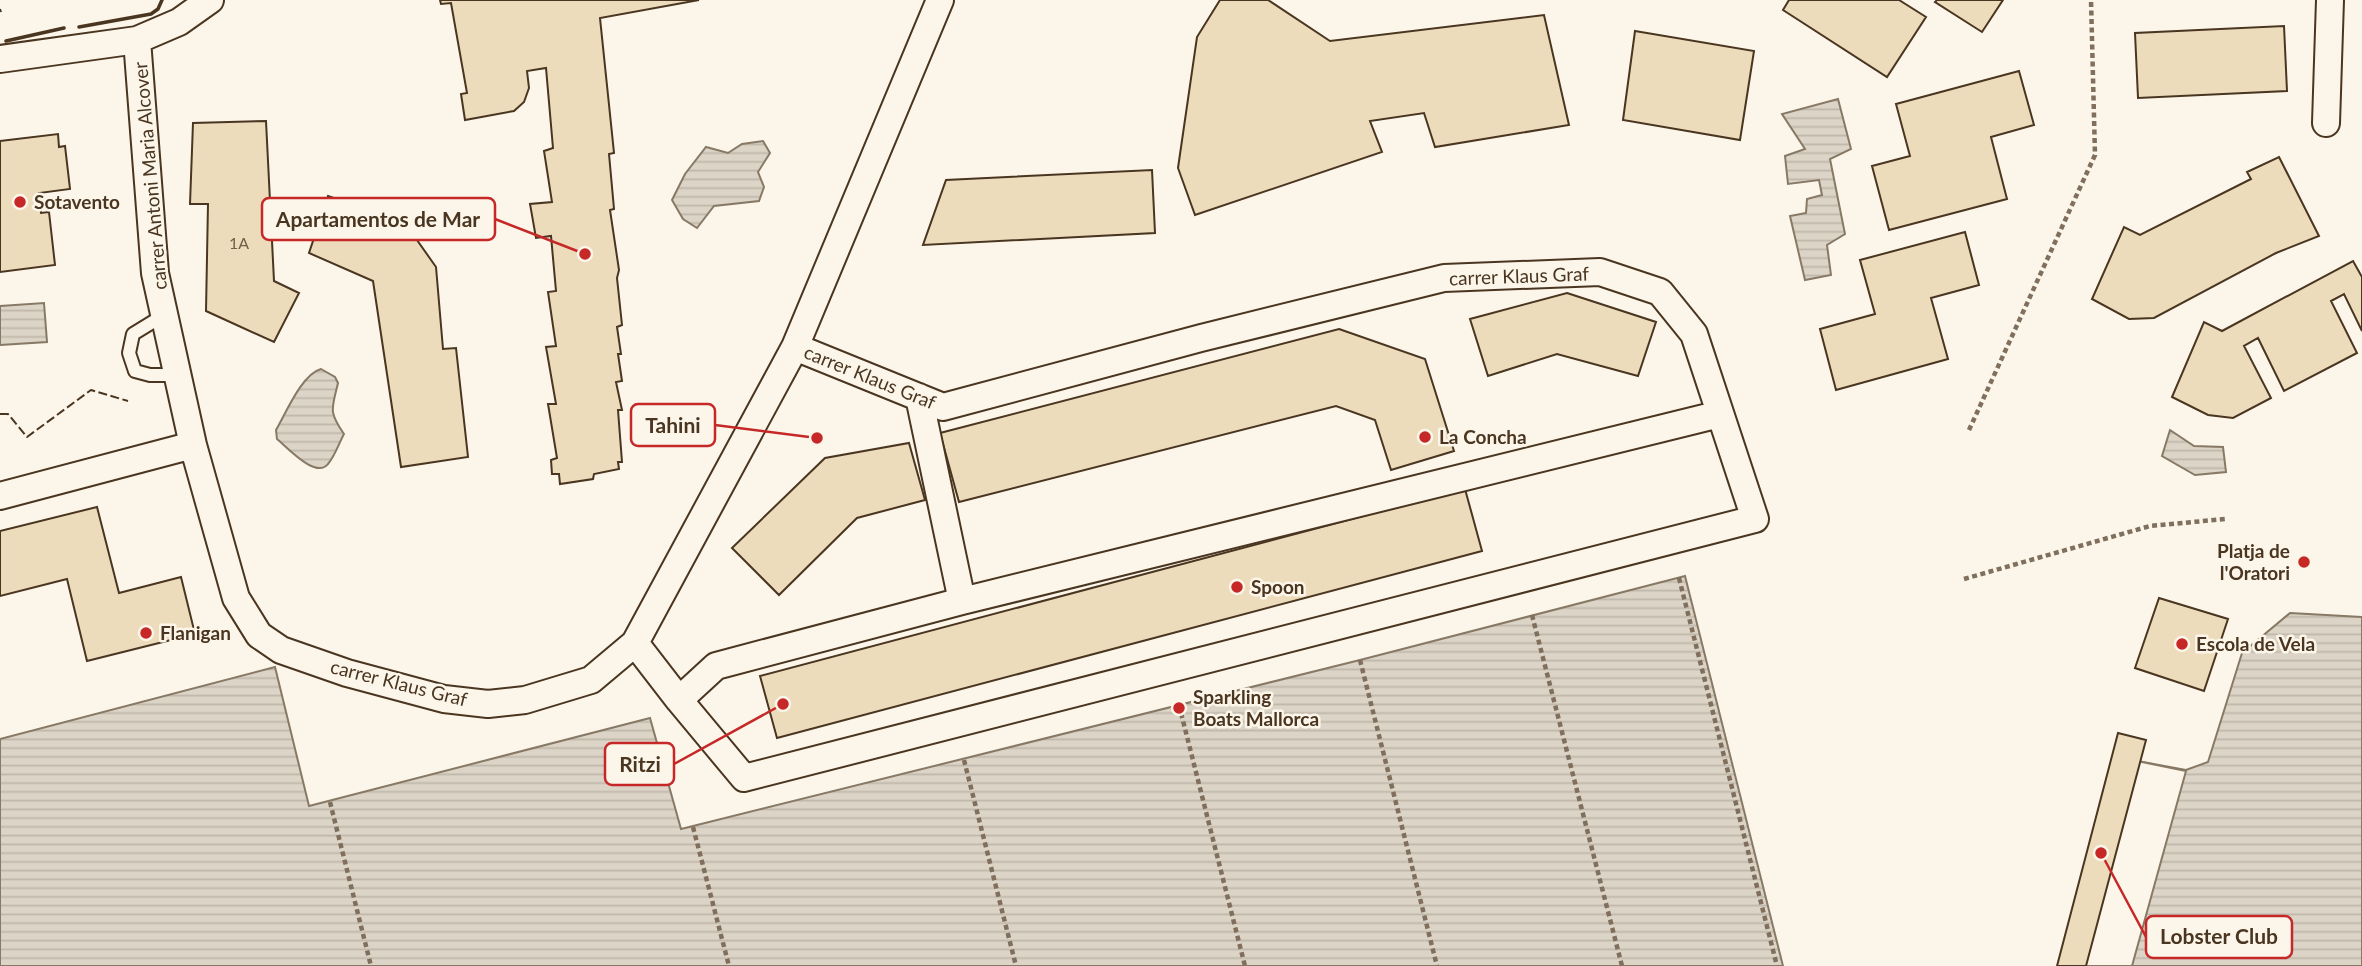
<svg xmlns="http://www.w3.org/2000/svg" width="2362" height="966" viewBox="0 0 2362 966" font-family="Lato,sans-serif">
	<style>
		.water { fill: url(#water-rules); stroke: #887966; stroke-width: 2 }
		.pier { fill: #fbf6e9; stroke: #887966; stroke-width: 2 }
		.building { fill: #ecdcbc; stroke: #4a3520; stroke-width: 2 }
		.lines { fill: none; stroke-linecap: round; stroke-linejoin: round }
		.lane-casing { stroke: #4a3520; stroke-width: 16 }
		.street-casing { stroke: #4a3520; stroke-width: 30 }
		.path { stroke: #7f6f5c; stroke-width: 4.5; stroke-dasharray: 5 3.5; stroke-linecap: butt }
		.lane { stroke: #fbf6e9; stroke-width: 12 }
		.street { stroke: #fbf6e9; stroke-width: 26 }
		.fence { stroke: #4a3520; stroke-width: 2; stroke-dasharray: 9 3.5; stroke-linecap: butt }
		.wall { stroke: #4a3520; stroke-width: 3.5 }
		.poi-dot { fill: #c62828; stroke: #fbf6e9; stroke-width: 2.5 }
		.labels { text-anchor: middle; stroke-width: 5; stroke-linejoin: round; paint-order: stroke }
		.number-label { font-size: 16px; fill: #725f47 }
		.street-label { font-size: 19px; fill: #4a3520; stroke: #fbf6e9 }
		.poi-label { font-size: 19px; font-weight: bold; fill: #4a3520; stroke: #fbf6e9; text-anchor: start }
		.leader { fill: none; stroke: #c62828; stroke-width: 2.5 }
		.callout-dot { fill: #c62828; stroke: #fbf6e9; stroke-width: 2.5 }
		.callout { fill: #fbf6e9; stroke: #c62828; stroke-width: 2.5 }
		.callout-label { font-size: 21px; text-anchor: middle; font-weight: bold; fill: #4a3520 }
	</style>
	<defs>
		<pattern id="water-rules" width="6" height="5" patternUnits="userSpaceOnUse" patternTransform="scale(1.75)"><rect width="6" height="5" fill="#dcd4c6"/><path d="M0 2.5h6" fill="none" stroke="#beb7aa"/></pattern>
	</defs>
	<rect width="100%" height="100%" fill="#fbf6e9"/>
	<path class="water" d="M1838,99L1851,149L1830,159L1845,234L1827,245L1831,275L1805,280L1790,216L1806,213L1807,199L1822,195L1819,180L1788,184L1785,156L1805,149L1782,114Z
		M763,141L770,153L758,172L764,187L759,201L714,206L697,228L683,219L672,200L685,174L706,147L728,153L742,144Z
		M44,303L47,342L0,345V306Z
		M321,369L335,377L338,383C332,409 328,411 344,434C339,443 335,456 328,464C316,479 288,448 277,439L276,430C286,413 302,374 321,369Z
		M2170,430L2194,446L2223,447L2226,472L2195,475L2162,456Z
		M1685,576L1783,966H0V739L275,667L309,806L650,718L681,829L1360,660Z
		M2290,613L2362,617V966H2082L2132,760L2186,770L2208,762L2242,653Z"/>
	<path class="pier" d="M2132,760L2186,771L2132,966H2082Z"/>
	<path class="building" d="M440,0H699L600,18L614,153L609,154L614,209L610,210L619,270L617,278L622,325L617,327L621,354H618L622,381L616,382L622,410H618L622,462H618L619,469L594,474L593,479L560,484L559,474H552L551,460L557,458L548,404H556L546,347L556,346L548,292L556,291L551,236L536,238L530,204L552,202L544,151L553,148L546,68L527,71L529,88L524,102L514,111L465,120L461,94L467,93L451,3L441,4Z
		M1220,0H1268L1330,41L1544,15L1569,125L1435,147L1424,113L1370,121L1382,152L1195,215L1178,168L1197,37Z
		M1789,0H1899L1926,17L1887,77L1783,10Z
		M1937,0H2003L1982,32L1935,2Z
		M2284,26L2287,91L2138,98L2135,33Z
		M1635,31L1754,51L1740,140L1623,120Z
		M2019,71L2034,125L1991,137L2007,199L1889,230L1872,166L1910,156L1896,104Z
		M266,121L274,281L299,293L274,342L206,311L208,204H190L193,123Z
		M58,134L59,147L65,146L70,189L39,193L41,213L49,212L55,265L0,272V141Z
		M2279,157L2319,236L2276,253L2154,318L2129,319L2092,299L2124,227L2140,235L2251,179L2247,172Z
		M1152,170L1155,233L923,245L946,180Z
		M328,196L405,223L436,267L443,349L456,348L468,457L401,467L373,281L309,253Z
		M1965,232L1979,285L1931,298L1948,359L1836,390L1820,329L1875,314L1860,260Z
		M2353,261L2362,277V331L2344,294L2331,301L2357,353L2284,391L2258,338L2244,346L2271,398L2233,418L2208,415L2172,397L2204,322L2222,331Z
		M1567,293L1656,322L1638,376L1557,354L1488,376L1470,319Z
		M1339,329L1425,359L1454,451L1391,470L1375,420L1336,406L959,502L940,433Z
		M909,443L925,500L857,518L779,595L732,548L825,458Z
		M1465,489L1482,551L777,738L760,676Z
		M97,507L119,593L181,577L195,634L87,661L67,579L0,596V531Z
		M2159,598L2228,619L2204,691L2135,668Z
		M2118,733L2146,740L2086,966H2057Z"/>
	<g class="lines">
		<g class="lane-casing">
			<path id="lane" d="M164,315L133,334L129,353L135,371L150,375H178"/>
		</g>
		<g class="street-casing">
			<path id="street" d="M137,40L155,273L193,445L236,598L259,635L281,650L347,673L444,699L488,704L525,700L591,680L635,643L795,347L940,0
				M0,59L137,40L179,22L210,0
				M2326,123L2330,0
				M919,397L962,601
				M0,496L193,445
				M635,643L679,700L744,778L1755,519L1694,334L1660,292L1600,272L1444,278L1201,338L943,407L795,347
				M679,700L716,666L962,601L1720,414"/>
		</g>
		<path class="path" d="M1969,430L2095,155L2091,0
			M1679,578L1777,966
			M1964,579L2150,526L2225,519
			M1532,615L1622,966
			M1360,660L1437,966
			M1179,705L1245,966
			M964,760L1016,966
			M330,802L371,966
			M693,827L729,966"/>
		<use href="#lane" class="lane"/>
		<use href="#street" class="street"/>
		<path class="fence" d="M0,9L1,12
			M0,414H8L27,437L91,390L128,401"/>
		<path class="wall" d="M79,27L151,14L158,9L162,0
			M6,41L64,28"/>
	</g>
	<g class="poi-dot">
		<circle cx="20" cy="202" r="7"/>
		<circle cx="1425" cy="437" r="7"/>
		<circle cx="2304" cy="562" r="7"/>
		<circle cx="1237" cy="587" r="7"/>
		<circle cx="146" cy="633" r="7"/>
		<circle cx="2182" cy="644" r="7"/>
		<circle cx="1179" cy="708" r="7"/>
	</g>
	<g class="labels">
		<g class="number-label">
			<text x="239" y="249">1A</text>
		</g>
		<g class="street-label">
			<text transform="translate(150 176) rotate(-95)" y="7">carrer Antoni Maria Alcover</text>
			<text transform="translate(1519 276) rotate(-2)" y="7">carrer Klaus Graf</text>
			<text transform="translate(870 377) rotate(22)" y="7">carrer Klaus Graf</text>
			<text transform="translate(399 683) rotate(14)" y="7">carrer Klaus Graf</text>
		</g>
		<g class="poi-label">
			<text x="34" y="209">Sotavento</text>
			<text x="1439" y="444">La Concha</text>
			<text x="2290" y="558" text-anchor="end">Platja de<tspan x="2290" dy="22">l'Oratori</tspan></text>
			<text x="1251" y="594">Spoon</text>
			<text x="160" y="640">Flanigan</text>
			<text x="2196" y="651">Escola de Vela</text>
			<text x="1193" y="704">Sparkling<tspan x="1193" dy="22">Boats Mallorca</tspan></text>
		</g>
	</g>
	<path class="leader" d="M585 254L495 219M817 438L715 425M783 704L674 764M2101 853L2146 937"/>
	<g class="callout-dot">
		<circle cx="585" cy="254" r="7"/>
		<circle cx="817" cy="438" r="7"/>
		<circle cx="783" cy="704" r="7"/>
		<circle cx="2101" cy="853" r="7"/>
	</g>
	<g class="callout">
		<rect x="262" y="198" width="233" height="42" rx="7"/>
		<rect x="631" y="404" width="84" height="42" rx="7"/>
		<rect x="605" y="743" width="69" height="42" rx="7"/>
		<rect x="2146" y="916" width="146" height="42" rx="7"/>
	</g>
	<g class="callout-label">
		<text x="378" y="227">Apartamentos de Mar</text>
		<text x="673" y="433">Tahini</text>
		<text x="640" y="772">Ritzi</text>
		<text x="2219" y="944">Lobster Club</text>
	</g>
</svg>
